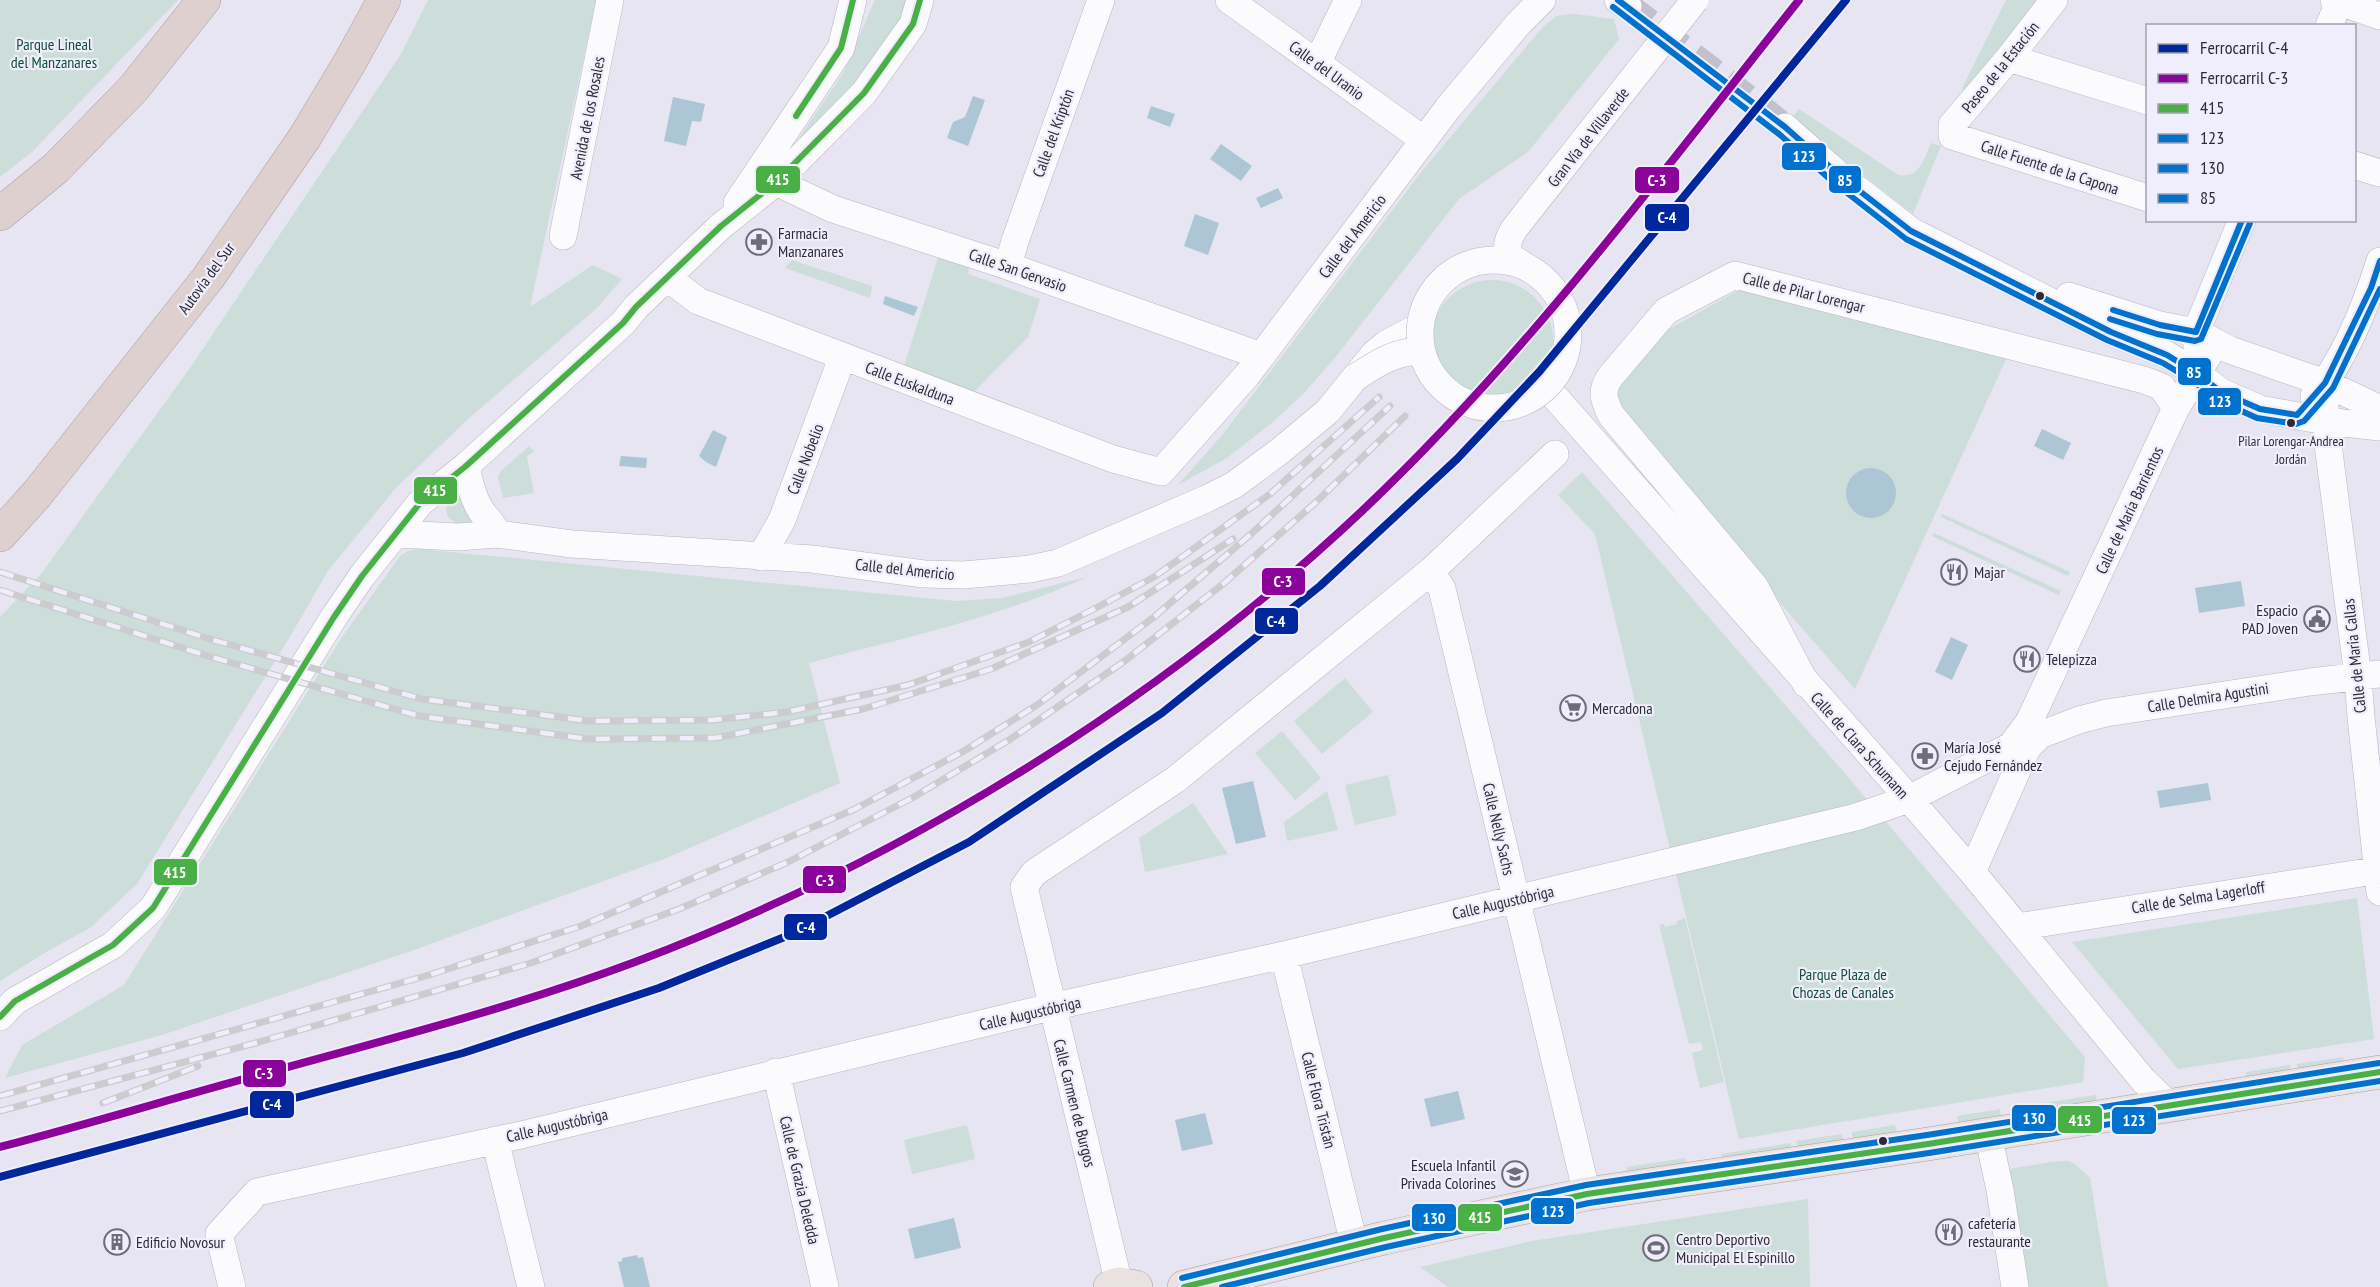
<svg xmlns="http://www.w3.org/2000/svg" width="2380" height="1287" viewBox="0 0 2380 1287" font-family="'PT Sans Narrow',sans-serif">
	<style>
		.green { fill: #cdddd9 }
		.water { fill: #acc6d6 }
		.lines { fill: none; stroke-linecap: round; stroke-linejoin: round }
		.minor-tunnel { stroke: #c1c0cb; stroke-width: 27; stroke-dasharray: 27 14; stroke-linecap: butt }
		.minor-casing { stroke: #b7b6c0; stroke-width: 28 }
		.major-casing { stroke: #ae9ea1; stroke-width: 34 }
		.highway-casing { stroke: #ae9ea1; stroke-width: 34 }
		.minor { stroke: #fbfbfd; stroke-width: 27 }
		.major { stroke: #eae1e1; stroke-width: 33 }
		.highway { stroke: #dfd0d0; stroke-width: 33 }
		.rail-casing { stroke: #ccccce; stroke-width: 7 }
		.rail { stroke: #f0eefc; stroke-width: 4.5; stroke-dasharray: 14; stroke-linecap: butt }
		.minor-bridge-casing { stroke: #b7b6c0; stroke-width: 28; stroke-linecap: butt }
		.minor-bridge { stroke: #fbfbfd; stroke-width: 27 }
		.bus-1-casing { stroke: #f0eefc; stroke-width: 10 }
		.bus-2-casing { stroke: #f0eefc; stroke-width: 10 }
		.bus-3-casing { stroke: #f0eefc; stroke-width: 10 }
		.bus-4-casing { stroke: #f0eefc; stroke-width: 10 }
		.bus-1 { stroke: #49b046; stroke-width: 6 }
		.bus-2 { stroke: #0072ce; stroke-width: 6 }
		.bus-3 { stroke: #0072ce; stroke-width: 6 }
		.bus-4 { stroke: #0072ce; stroke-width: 6 }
		.rail-1-casing { stroke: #f0eefc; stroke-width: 12 }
		.rail-2-casing { stroke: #f0eefc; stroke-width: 12 }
		.rail-1 { stroke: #00289c; stroke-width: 8 }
		.rail-2 { stroke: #8b039b; stroke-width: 8 }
		.bus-dot { fill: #2d2b34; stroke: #f0eefc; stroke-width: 2 }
		.labels { text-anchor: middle; stroke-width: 4.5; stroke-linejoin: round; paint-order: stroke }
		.bus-label { font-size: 14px; fill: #2d2b34; stroke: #f0eefc }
		.park-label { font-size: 16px; fill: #0d5036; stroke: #f0eefc }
		.street-label { font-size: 16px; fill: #2d2b34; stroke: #f0eefc }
		.poi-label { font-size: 16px; fill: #2d2b34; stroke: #f0eefc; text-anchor: start }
		.line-badge { stroke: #f0eefc; stroke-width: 2 }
		.badge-label { font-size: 16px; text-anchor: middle; font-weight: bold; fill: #fff }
	</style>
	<rect width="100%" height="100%" fill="#e6e5f1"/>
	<path class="green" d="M0,0H178L32,152L0,177Z
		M428,0H596L530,307L593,265L622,279L598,307L467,420L395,489L328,571L288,640L137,884L90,928L46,952L0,981V617L41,574L190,368L401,54Z
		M875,0H912L893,42L821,123L799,138L842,75Z
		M2006,0H2042L1965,91L1962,88Z
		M1574,14L1614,19L1619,39L1528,152L1459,199L1334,359L1304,393L1273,422L1227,458L1178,485L1223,434L1422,171L1542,28L1556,16Z
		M1799,109L1898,175C1919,179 1924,160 1931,143L1941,146L1913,214L1791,119Z
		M939,255L970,266L968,274L1040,299L1028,337L973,393L904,366Z
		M792,260L872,286L870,298L785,268Z
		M1431 341a61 61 0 1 1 122 0a61 61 0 1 1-122 0Z
		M1741,289L2008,355L1855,689L1621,420L1617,390L1664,332Z
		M529,446L534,451L527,457L534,493L503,498L498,477L501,471Z
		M1582,472L1842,770L2085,1057L2083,1082L1739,1139L1595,534L1558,495Z
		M463,484L487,531C452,524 429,519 463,484Z
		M1942,514L2070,572L2068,576L1941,517Z
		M1934,533L2061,591L2059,595L1932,536Z
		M419,549L956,601L1002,598L1087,577C999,618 903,638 809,663L840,783L664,859L411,951L162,1035L5,1078L22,1045L124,985L340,640L400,556L408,551Z
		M1345,678L1373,712L1322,754L1294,721Z
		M1282,731L1321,778L1295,800L1255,753Z
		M1388,775L1397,815L1355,825L1345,785Z
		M1327,791L1338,830L1287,841L1284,822Z
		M1193,803L1228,854L1145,872L1139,838Z
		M2357,898L2374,1039L2178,1069L2072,942Z
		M1685,918L1724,1082L1700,1088L1692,1053L1703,1050L1701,1042L1689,1044L1659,925L1664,924L1665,927L1677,924V921Z
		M2343,1057L2345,1066L2298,1074L2297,1064Z
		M2290,1065L2291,1074L2247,1081L2246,1072Z
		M2096,1095L2097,1104L2011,1117L2010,1108Z
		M2000,1109L2001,1119L1959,1125L1957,1116Z
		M967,1125L975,1159L912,1174L904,1140Z
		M1895,1125L1897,1134L1853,1141L1852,1132Z
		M1842,1134L1845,1150L1798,1149L1796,1141Z
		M1791,1143L1792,1150L1722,1161L1721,1154Z
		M1685,1158L1686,1167L1628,1176L1627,1167Z
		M2068,1161L2075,1164L2090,1178L2108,1287H2022L2009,1169L2051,1162Z
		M1808,1199L1810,1287H1448L1420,1267L1532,1241Z"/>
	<path class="water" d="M973,96L985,100L968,146L947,138L953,122L965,117Z
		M673,97L705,104L701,122L692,121L686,146L664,141Z
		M1151,106L1175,114L1170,127L1147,118Z
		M1221,144L1252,166L1241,181L1210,159Z
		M1278,188L1283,198L1261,208L1256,198Z
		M1195,214L1219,223L1208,255L1184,246Z
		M885,296L918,307L914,316L883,304Z
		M2042,429L2071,443L2063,460L2034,446Z
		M713,430L727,437L716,467L706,462L699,456Z
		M621,456L647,458L646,468L619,466Z
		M1846 493a25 25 0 1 1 50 0a25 25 0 1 1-50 0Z
		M2241,581L2245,606L2199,613L2195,588Z
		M1951,637L1968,645L1952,680L1935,672Z
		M1253,781L1266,837L1236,844L1222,788Z
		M2208,783L2211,800L2160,808L2157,791Z
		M1458,1091L1465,1119L1431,1127L1424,1099Z
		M1205,1113L1213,1144L1182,1151L1175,1120Z
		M954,1218L961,1248L915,1259L908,1229Z
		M637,1255L638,1258L643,1257L650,1287H624L618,1262L622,1261V1258Z"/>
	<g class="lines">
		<path class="minor-tunnel" d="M1628,6L1785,127"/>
		<g class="minor-casing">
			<path id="minor" d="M1229,0L1424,140
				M1618,0L1628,6
				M2054,0L2009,58L1952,125V136L2148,198
				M2334,0L2380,16
				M2329,26L2340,0
				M2009,58L2148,101
				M1317,63L1348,0
				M1785,127L1839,175L1911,231L2111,332L2167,355L2198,374L2221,392L2260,409L2325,421L2380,427
				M2354,165L2380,173
				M776,182L833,209L1008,266L1261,356
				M737,203L841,48L853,0
				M563,236L610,0
				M1008,266L1015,241L1101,0
				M668,278L698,301L1113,459L1161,472L1247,375L1448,108L1519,23L1542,0
				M2069,296L2160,325L2196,332L2230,350L2325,383L2380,409
				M2197,348L2196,332L2242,220
				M2325,383V421L2358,677L2361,717L2380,892
				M1547,388L1891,778L1972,872L2143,1080L2169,1105
				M2314,396C2344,361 2366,305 2380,261
				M466,466C469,481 472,495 480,509C485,518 494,523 497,534
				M397,534L458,537L497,534L572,544L812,559L924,574L964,575L1030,569L1058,563L1206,499L1234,485L1280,451L1328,411L1374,354L1386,344L1420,326
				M761,557L782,520L842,358
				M1431,571L1442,589L1587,1194
				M1806,684L1755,587L1611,415C1604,400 1600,392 1610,377L1666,311L1735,275L2144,380L2162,387L2176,408
				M2011,746L2029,722L2176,408L2215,344
				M1972,872L2027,748L2040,735L2079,720L2106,713L2310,682L2380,674
				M2017,927L2380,870
				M1284,955L1354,1244
				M0,1017L15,1001L113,945L153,908L334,617L362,576L420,503L466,466L623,323L636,307L721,226L776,182L864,93L913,24L920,0
				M776,1072L825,1287
				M495,1140L531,1287
				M1992,1153L2000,1190L2015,1287
				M1119,1284L1024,887L1034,873L1175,780L1431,571L1555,454
				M232,1287L219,1234L257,1192L521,1135L1051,1007L1284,955L1856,817L1909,799L2011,746L2040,735"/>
		</g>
		<g class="major-casing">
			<path id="major" d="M1110,1287L1119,1284L1136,1287
				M1184,1287L1384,1238L1587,1194L1928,1144L2380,1072"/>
		</g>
		<g class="highway-casing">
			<path id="highway" d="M0,214L56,168L133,89L204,0
				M0,535L37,494L208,278L305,137L350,62L384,0"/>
		</g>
		<use href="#minor" class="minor"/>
		<use href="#major" class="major"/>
		<use href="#highway" class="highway"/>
		<g class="rail-casing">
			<path id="rail" d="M0,572L213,640L422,699L589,721L712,720L787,712L908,685L1029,642L1094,609L1154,577L1270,494L1379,397
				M0,590L208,656L419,716L588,739L715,738L863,709L991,669L1128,607L1233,539
				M0,1096L429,975L581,926L855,809L964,751L1037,705L1154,617L1251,534L1390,406
				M103,1103L198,1066
				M0,1111L259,1042L531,963L679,909L788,862L912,798L1009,740L1122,663L1223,584L1315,503L1405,416"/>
		</g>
		<use href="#rail" class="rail"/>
		<g class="minor-bridge-casing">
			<path id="minor-bridge" d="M1420 334a74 74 0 1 1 148 0a74 74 0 1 1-148 0Z
				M1528,268L1509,256C1506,245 1508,239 1514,229L1695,0
				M1356,377C1377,363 1396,351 1421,351"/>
		</g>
		<use href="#minor-bridge" class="minor-bridge"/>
		<g class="bus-1-casing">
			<path id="bus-1" d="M796,116L841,48L853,0
				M0,1017L15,1001L113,945L153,908L334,617L362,576L420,503L466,466L623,323L636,307L721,226L776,182L864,93L913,24L920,0
				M1184,1287L1384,1238L1587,1194L1928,1144L2380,1072"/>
		</g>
		<g class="bus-2-casing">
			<path id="bus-2" d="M1613,7L1779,134L1833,182L1906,239L2107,340L2163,363L2193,381L2217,400L2257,418L2296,424L2304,421L2333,388L2380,289
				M2110,319L2157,334L2195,341L2201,339L2250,223
				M1222,1287L1386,1247L1589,1203L1929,1153L2380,1081"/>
		</g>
		<g class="bus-3-casing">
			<path id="bus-3" d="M1182,1278L1382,1229L1586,1185L1927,1135L2379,1063"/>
		</g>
		<g class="bus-4-casing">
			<path id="bus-4" d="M1618,0L1785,127L1839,175L1911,231L2111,332L2167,355L2198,374L2221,392L2260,409L2297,415L2325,383L2371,288L2380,261
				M2113,310L2160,325L2196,332L2242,220"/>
		</g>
		<use href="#bus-1" class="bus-1"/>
		<use href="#bus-2" class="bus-2"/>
		<use href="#bus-3" class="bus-3"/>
		<use href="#bus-4" class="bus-4"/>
		<g class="rail-1-casing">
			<path id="rail-1" d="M0,1177L463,1053L659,988L792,934L969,842L1162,713L1320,586L1457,459L1539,372L1846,0"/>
		</g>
		<g class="rail-2-casing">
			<path id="rail-2" d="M0,1147C89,1124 177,1097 266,1073C389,1039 515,1007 635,962C900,862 1156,705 1362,511C1525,357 1660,175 1799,0"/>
		</g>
		<use href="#rail-1" class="rail-1"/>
		<use href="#rail-2" class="rail-2"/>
	</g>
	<defs>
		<g id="pharmacy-ring" transform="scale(1.35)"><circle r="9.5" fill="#f0eefc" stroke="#6e6c76" stroke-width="1.5"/><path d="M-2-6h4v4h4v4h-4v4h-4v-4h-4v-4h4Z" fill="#6e6c76"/></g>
		<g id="restaurant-ring" transform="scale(1.35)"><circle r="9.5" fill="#f0eefc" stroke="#6e6c76" stroke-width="1.5"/><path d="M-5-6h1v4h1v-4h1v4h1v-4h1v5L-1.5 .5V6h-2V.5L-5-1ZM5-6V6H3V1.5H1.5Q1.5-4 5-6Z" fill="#6e6c76"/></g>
		<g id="civic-ring" transform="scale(1.35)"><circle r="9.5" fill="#f0eefc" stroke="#6e6c76" stroke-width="1.5"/><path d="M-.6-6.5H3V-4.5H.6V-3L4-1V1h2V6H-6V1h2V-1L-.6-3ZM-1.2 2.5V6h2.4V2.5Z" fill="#6e6c76"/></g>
		<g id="supermarket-ring" transform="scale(1.35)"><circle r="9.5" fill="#f0eefc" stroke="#6e6c76" stroke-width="1.5"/><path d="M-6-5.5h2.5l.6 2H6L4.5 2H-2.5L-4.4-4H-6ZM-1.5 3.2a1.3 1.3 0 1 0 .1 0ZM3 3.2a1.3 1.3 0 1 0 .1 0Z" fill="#6e6c76"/></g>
		<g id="school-ring" transform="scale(1.35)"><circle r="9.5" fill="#f0eefc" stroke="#6e6c76" stroke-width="1.5"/><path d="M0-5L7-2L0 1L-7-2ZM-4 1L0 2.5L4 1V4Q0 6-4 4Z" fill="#6e6c76"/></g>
		<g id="building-ring" transform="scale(1.35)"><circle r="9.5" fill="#f0eefc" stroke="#6e6c76" stroke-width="1.5"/><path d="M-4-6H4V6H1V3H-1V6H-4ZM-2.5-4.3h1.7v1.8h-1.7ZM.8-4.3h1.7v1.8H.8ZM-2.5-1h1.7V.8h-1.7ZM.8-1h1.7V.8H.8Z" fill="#6e6c76"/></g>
		<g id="stadium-ring" transform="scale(1.35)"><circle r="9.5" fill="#f0eefc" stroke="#6e6c76" stroke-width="1.5"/><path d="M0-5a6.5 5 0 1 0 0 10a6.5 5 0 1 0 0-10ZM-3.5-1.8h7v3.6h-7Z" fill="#6e6c76"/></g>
	</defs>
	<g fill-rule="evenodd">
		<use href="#pharmacy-ring" x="759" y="242"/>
		<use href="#restaurant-ring" x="1954" y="572"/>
		<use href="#civic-ring" x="2317" y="619"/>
		<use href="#restaurant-ring" x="2027" y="659"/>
		<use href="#supermarket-ring" x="1573" y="708"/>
		<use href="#pharmacy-ring" x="1925" y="756"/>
		<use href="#school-ring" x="1515" y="1174"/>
		<use href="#restaurant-ring" x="1949" y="1232"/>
		<use href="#building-ring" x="117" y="1242"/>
		<use href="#stadium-ring" x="1656" y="1248"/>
	</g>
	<g class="bus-dot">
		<circle cx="2040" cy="296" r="5"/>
		<circle cx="2291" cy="423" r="5"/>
		<circle cx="1883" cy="1141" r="5"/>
	</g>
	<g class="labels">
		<g class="bus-label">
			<text x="2291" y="446">Pilar Lorengar-Andrea<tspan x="2291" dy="18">Jordán</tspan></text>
		</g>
		<g class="park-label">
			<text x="54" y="50">Parque Lineal<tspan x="54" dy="18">del Manzanares</tspan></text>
			<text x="1843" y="980">Parque Plaza de<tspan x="1843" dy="18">Chozas de Canales</tspan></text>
		</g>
		<g class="street-label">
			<text transform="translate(2000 67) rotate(-51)" y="6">Paseo de la Estación</text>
			<text transform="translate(1327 70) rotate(36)" y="6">Calle del Uranio</text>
			<text transform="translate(587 118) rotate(-79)" y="6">Avenida de los Rosales</text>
			<text transform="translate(1053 133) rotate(-70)" y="6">Calle del Kriptón</text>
			<text transform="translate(1588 137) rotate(-52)" y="6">Gran Vía de Villaverde</text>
			<text transform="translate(2050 167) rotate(18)" y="6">Calle Fuente de la Capona</text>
			<text transform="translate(1352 236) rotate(-53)" y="6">Calle del Americio</text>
			<text transform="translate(1018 270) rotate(19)" y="6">Calle San Gervasio</text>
			<text transform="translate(206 278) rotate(-54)" y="6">Autovía del Sur</text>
			<text transform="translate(1804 292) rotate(14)" y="6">Calle de Pilar Lorengar</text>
			<text transform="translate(910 383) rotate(21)" y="6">Calle Euskalduna</text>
			<text transform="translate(805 459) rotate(-69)" y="6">Calle Nobelio</text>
			<text transform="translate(2129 510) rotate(-65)" y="6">Calle de María Barrientos</text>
			<text transform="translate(905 569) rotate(6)" y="6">Calle del Americio</text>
			<text transform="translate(2354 656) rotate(-96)" y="6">Calle de María Callas</text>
			<text transform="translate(2208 697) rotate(-9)" y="6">Calle Delmira Agustini</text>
			<text transform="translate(1860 745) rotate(48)" y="6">Calle de Clara Schumann</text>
			<text transform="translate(1499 829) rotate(77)" y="6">Calle Nelly Sachs</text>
			<text transform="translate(2198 897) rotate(-9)" y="6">Calle de Selma Lagerloff</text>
			<text transform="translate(1503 902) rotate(-13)" y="6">Calle Augustóbriga</text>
			<text transform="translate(1030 1013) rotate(-13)" y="6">Calle Augustóbriga</text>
			<text transform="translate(1319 1100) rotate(76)" y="6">Calle Flora Tristán</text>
			<text transform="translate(1075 1103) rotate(76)" y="6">Calle Carmen de Burgos</text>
			<text transform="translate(557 1125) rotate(-13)" y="6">Calle Augustóbriga</text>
			<text transform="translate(800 1180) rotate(77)" y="6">Calle de Grazia Deledda</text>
		</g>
		<g class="poi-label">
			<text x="778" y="239">Farmacia<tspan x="778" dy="18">Manzanares</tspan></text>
			<text x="1974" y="578">Majar</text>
			<text x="2298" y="616" text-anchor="end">Espacio<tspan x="2298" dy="18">PAD Joven</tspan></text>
			<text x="2046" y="665">Telepizza</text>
			<text x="1592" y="714">Mercadona</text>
			<text x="1944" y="753">María José<tspan x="1944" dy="18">Cejudo Fernández</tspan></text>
			<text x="1496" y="1171" text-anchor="end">Escuela Infantil<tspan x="1496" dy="18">Privada Colorines</tspan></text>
			<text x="1968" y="1229">cafetería<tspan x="1968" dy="18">restaurante</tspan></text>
			<text x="1676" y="1245">Centro Deportivo<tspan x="1676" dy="18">Municipal El Espinillo</tspan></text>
			<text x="136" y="1248">Edificio Novosur</text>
		</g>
	</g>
	<g class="line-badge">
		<rect x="1781" y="142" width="46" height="29" rx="6" fill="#0072ce"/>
		<rect x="755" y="165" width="46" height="29" rx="6" fill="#49b046"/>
		<rect x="1828" y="165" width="34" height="29" rx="6" fill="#0072ce"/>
		<rect x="1634" y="166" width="46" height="28" rx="6" fill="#8b039b"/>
		<rect x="1644" y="203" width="46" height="29" rx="6" fill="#00289c"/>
		<rect x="2177" y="357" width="35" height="29" rx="6" fill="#0072ce"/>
		<rect x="2197" y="387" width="45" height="29" rx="6" fill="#0072ce"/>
		<rect x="413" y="476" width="45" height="29" rx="6" fill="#49b046"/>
		<rect x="1261" y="567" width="45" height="29" rx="6" fill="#8b039b"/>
		<rect x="1254" y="607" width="45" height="28" rx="6" fill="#00289c"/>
		<rect x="153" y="858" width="45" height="28" rx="6" fill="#49b046"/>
		<rect x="802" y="865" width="45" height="29" rx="6" fill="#8b039b"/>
		<rect x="783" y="913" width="45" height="28" rx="6" fill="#00289c"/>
		<rect x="242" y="1059" width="45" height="29" rx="6" fill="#8b039b"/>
		<rect x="249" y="1090" width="46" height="29" rx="6" fill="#00289c"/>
		<rect x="2011" y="1104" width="46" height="28" rx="6" fill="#0072ce"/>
		<rect x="2057" y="1105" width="46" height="29" rx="6" fill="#49b046"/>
		<rect x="2111" y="1106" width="46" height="29" rx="6" fill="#0072ce"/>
		<rect x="1530" y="1197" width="45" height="28" rx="6" fill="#0072ce"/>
		<rect x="1457" y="1203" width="46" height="29" rx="6" fill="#49b046"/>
		<rect x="1411" y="1203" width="46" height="29" rx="6" fill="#0072ce"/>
	</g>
	<g class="badge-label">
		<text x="1804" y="162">123</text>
		<text x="778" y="185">415</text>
		<text x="1845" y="186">85</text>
		<text x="1657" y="186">C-3</text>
		<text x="1667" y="223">C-4</text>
		<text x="2194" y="378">85</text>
		<text x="2220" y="407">123</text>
		<text x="435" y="496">415</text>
		<text x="1283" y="587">C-3</text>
		<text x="1276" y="627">C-4</text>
		<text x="175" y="878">415</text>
		<text x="825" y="886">C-3</text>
		<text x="806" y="933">C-4</text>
		<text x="264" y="1079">C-3</text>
		<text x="272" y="1110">C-4</text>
		<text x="2034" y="1124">130</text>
		<text x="2080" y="1126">415</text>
		<text x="2134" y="1126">123</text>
		<text x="1553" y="1217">123</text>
		<text x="1480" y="1223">415</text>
		<text x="1434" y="1224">130</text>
	</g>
	<rect x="2146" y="24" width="210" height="198" fill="#f0eefc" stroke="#a2a0ac" stroke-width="1.5"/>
	<rect x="2158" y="44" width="30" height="9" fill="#00289c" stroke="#a2a0ac" stroke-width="1.5"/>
	<text x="2200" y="54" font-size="18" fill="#2d2b34">Ferrocarril C-4</text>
	<rect x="2158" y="74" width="30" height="9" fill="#8b039b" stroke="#a2a0ac" stroke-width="1.5"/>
	<text x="2200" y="84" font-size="18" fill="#2d2b34">Ferrocarril C-3</text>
	<rect x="2158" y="104" width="30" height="9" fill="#49b046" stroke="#a2a0ac" stroke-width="1.5"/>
	<text x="2200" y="114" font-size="18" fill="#2d2b34">415</text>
	<rect x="2158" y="134" width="30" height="9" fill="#0072ce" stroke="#a2a0ac" stroke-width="1.5"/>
	<text x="2200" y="144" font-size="18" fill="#2d2b34">123</text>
	<rect x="2158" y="164" width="30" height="9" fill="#0072ce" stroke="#a2a0ac" stroke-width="1.5"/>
	<text x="2200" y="174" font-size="18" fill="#2d2b34">130</text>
	<rect x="2158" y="194" width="30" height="9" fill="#0072ce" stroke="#a2a0ac" stroke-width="1.5"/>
	<text x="2200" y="204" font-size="18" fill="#2d2b34">85</text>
</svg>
